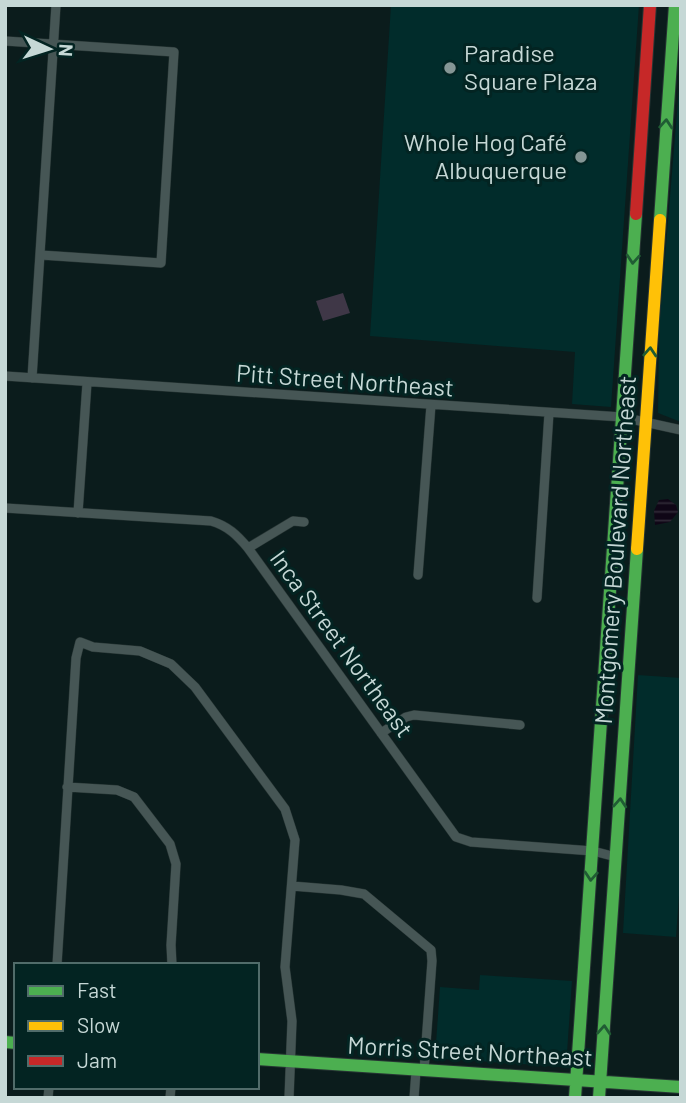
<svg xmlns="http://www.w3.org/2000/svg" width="686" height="1103" viewBox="0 0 686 1103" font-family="Barlow,sans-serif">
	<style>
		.built { fill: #012c2b }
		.garden { fill: #3f3747 }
		.water { fill: url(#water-rules) }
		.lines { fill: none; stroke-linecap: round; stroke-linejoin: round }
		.street-casing { stroke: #273534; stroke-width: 10 }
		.fast-casing { stroke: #273534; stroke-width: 14 }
		.slow-casing { stroke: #273534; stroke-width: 14 }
		.jam-casing { stroke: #273534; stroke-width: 14 }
		.street { stroke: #465655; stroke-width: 9 }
		.fast { stroke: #4caf50; stroke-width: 12 }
		.slow { stroke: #ffc107; stroke-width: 12 }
		.jam { stroke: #c62828; stroke-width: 12 }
		.oneway { stroke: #205c34 }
		.poi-dot { fill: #859695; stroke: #032422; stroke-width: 2.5 }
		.labels { text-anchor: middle; stroke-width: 6; stroke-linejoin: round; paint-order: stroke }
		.poi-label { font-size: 24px; fill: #c6d8d6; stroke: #032422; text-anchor: start }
		.street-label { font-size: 24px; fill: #c6d8d6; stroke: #032422 }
	</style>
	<defs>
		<pattern id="water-rules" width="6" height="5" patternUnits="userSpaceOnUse" patternTransform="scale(1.75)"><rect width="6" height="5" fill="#0f0616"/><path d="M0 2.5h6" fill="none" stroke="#302a37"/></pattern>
	</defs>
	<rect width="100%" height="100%" fill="#0b1c1c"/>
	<path class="built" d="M391,5H639L611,407L572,404L575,352L370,336Z
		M681,64V422L658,413L659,330Z
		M638,675L681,678V868L676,937L623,933Z
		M480,975L572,981L566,1067L435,1058L440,987L479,990Z"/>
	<path class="garden" d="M343,293L350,313L323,321L316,301Z"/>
	<path class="water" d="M668,499L676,505L678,512L670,522L655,525L654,511L659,500Z"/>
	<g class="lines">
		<g class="street-casing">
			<path id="street" d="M5,41L174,52L161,263L41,255
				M5,376L622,417L681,430
				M32,378L56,5
				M5,508L211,521C228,526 237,535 248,548L456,837L471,842L593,851L616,857
				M78,513L87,383
				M248,548L293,521L304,522
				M418,575L431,405
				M537,598L549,413
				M381,733L406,717L414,715L520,725
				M67,787L117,790L134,797L170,844L176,864L171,945L172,965
				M292,886L341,890L364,894L431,950L432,961L424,1071
				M57,965L76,658L80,642L93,647L140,651L171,664L195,687L285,809L295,840L285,967L292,1021L289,1098
				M48,1098L49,1087
				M170,1098L171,1087
				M414,1098L416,1071"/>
		</g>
		<g class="fast-casing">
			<path id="fast" d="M660,220L675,5
				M5,1042L16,1043
				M257,1059L681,1087
				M575,1098L636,214
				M599,1098L637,549"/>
		</g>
		<g class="slow-casing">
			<path id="slow" d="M637,549L660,220"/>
		</g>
		<g class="jam-casing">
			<path id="jam" d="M636,214L650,5"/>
		</g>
		<use href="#street" class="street"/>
		<use href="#fast" class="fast"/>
		<use href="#slow" class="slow"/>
		<use href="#jam" class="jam"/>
	</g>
	<defs><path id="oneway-chevron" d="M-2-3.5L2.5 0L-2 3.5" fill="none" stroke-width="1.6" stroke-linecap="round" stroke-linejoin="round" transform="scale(1.75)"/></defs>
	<g class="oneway">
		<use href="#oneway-chevron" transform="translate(666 124) rotate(-86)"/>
		<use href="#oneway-chevron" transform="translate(633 259) rotate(94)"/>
		<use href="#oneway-chevron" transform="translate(650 352) rotate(-86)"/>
		<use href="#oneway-chevron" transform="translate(620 803) rotate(-86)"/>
		<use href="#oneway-chevron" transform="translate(591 876) rotate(94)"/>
		<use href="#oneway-chevron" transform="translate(604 1030) rotate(-86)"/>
	</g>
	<g class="poi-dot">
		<circle cx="450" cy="68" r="7"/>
		<circle cx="581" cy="157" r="7"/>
	</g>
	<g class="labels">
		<g class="poi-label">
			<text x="464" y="62">Paradise<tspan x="464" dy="28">Square Plaza</tspan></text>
			<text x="567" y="151" text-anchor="end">Whole Hog Café<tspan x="567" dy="28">Albuquerque</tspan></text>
		</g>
		<g class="street-label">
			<text transform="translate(345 381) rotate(4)" y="8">Pitt Street Northeast</text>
			<text transform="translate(616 550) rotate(-86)" y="8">Montgomery Boulevard Northeast</text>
			<text transform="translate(341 644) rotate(54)" y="8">Inca Street Northeast</text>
			<text transform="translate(470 1052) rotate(3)" y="8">Morris Street Northeast</text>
		</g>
	</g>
	<rect width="686" height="1103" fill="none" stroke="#c6d8d6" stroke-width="14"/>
	<rect x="14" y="963" width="245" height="126" fill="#032422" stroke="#516c6a" stroke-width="2"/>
	<rect x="28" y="986" width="35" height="10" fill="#4caf50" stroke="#516c6a" stroke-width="2"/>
	<text x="77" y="998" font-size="21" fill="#c6d8d6">Fast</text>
	<rect x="28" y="1021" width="35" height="10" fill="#ffc107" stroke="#516c6a" stroke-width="2"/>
	<text x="77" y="1033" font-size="21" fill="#c6d8d6">Slow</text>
	<rect x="28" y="1056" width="35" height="10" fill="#c62828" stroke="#516c6a" stroke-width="2"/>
	<text x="77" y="1068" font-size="21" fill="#c6d8d6">Jam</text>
	<g transform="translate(49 49) rotate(94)" stroke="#032422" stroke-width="5" paint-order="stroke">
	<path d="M0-5L12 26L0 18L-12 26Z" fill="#c6d8d6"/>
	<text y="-10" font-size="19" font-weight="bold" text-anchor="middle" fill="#c6d8d6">N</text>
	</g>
</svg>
